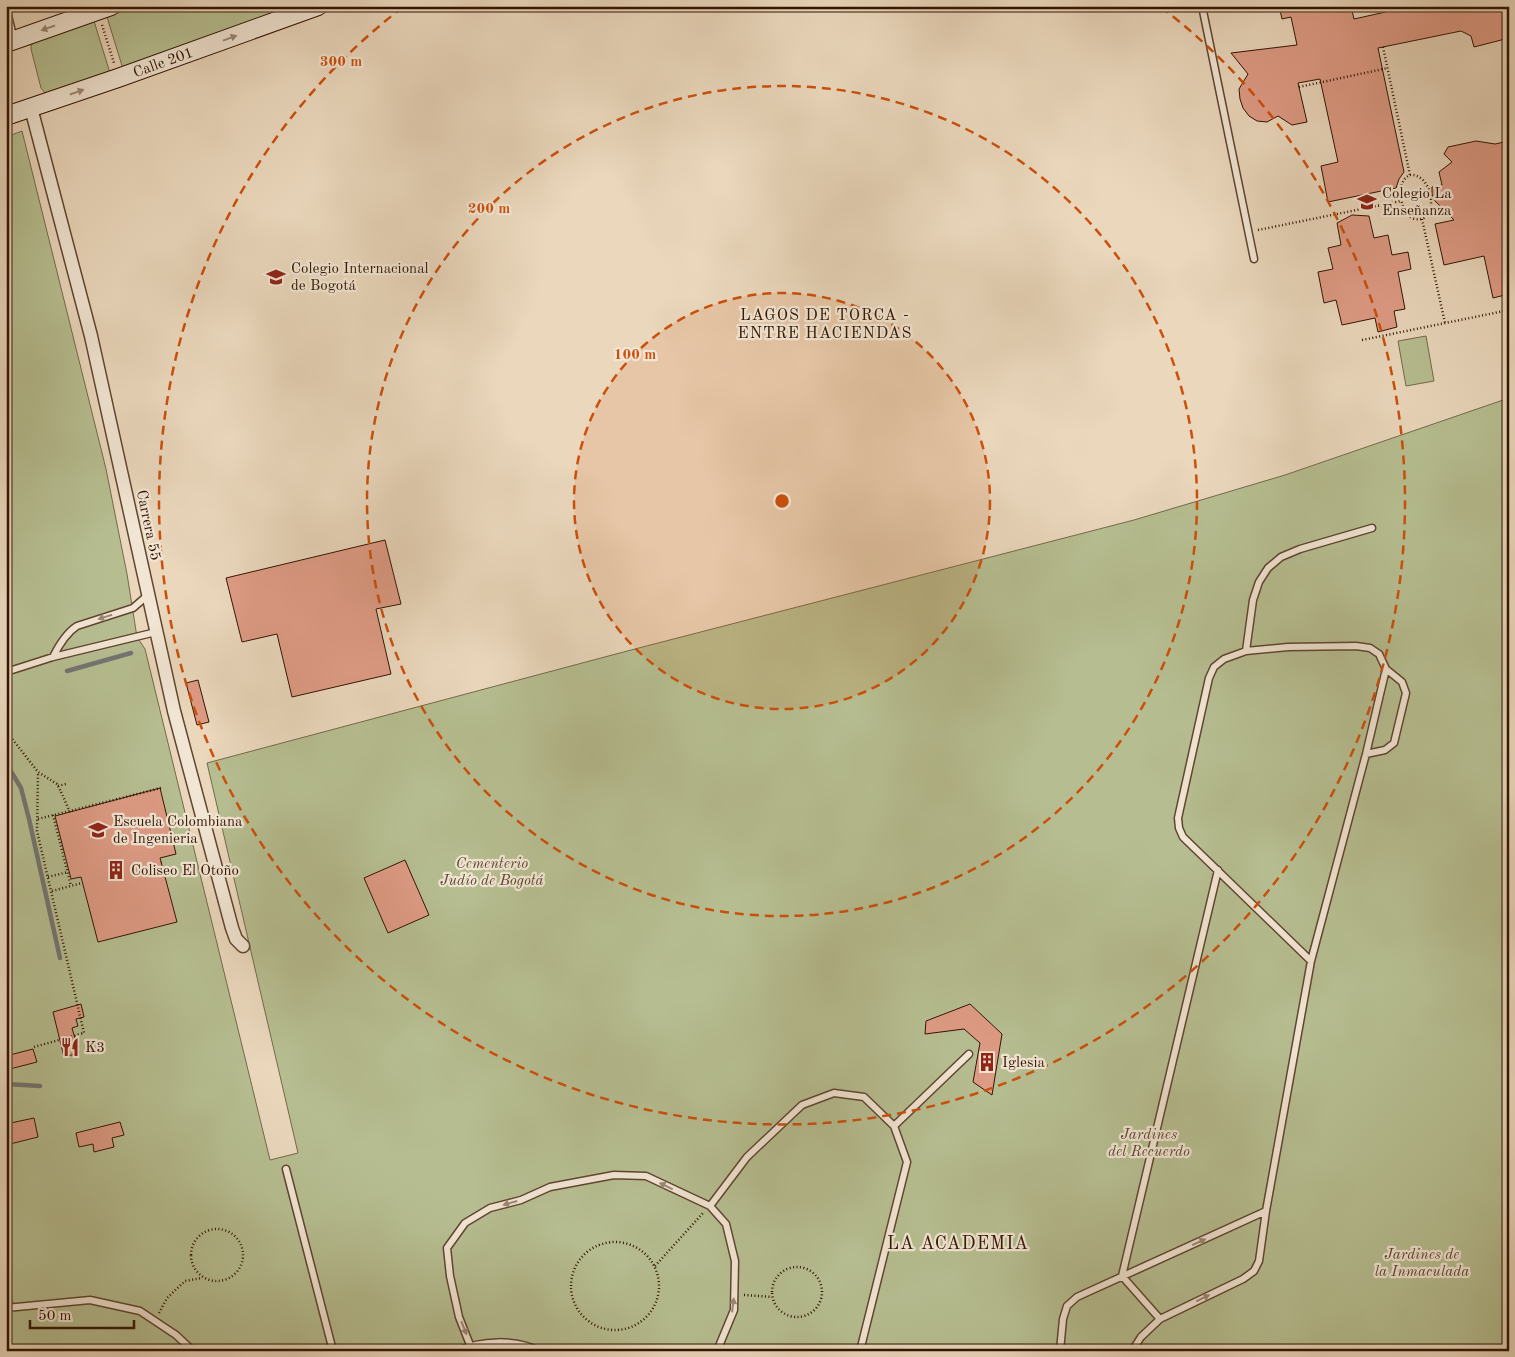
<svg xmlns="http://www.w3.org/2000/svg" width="1515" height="1357" viewBox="0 0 1515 1357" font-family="'Old Standard TT',serif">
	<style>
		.green { fill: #b6be91; stroke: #746949 }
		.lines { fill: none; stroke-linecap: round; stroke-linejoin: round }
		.stream { stroke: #737572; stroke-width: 4.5 }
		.building { fill: #de9b85; stroke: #321401 }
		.lane-casing { stroke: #604530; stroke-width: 9 }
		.street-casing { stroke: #604530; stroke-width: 15 }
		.secondary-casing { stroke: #321401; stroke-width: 20 }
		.path { stroke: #321401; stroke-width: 2.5; stroke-dasharray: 1 2.5; stroke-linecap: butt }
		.lane { stroke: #f1e5d3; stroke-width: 6 }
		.street { stroke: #f1e5d3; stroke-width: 12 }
		.secondary { stroke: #f1e5d3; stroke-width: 18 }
		.path-bridge { stroke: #321401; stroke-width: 2.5; stroke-dasharray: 1 2.5; stroke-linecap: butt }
		.oneway { fill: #9b8774 }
		.ring { fill: none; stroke: #cd4f0a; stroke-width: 2.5; stroke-dasharray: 9 6 }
		.labels { text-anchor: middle; stroke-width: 4.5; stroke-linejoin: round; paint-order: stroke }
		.street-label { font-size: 15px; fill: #321401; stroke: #f1e5d3 }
		.poi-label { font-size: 15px; fill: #321401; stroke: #f1e5d3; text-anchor: start }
		.park-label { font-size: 15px; font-style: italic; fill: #5a472c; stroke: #f1e5d3 }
		.neighbourhood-label { font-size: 16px; letter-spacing: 1px; fill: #321401; stroke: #f1e5d3 }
		.quarter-label { font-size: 18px; letter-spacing: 1px; fill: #321401; stroke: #f1e5d3 }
		.centre { fill: #cd4f0a; stroke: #f1e5d3; stroke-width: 2.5 }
		.ring-label { font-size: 15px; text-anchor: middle; font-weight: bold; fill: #cd4f0a; stroke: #f1e5d3; stroke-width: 4.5; stroke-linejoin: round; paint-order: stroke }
	</style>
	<rect width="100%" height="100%" fill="#ead7bc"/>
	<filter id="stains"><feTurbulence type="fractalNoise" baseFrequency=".004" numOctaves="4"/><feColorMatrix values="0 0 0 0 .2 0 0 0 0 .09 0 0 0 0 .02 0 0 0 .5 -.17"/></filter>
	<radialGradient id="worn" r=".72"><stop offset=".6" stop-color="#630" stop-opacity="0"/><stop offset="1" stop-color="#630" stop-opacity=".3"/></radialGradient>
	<path class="green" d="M137,6H300L123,69L107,17Z
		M94,21L110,73L48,93H45L41,88L31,49V45L35,42Z
		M22,131L106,469L127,574L137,637L145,649L270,1160L298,1153L207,763L631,650L1134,520L1285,475L1509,398V1351H6V137Z
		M1426,336L1434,381L1406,386L1398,341Z"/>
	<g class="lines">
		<path class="stream" d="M67,671L131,653
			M6,688L8,687
			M6,763L21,788L29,819L60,958
			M6,1084L40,1086"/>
	</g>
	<path class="building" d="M1279,6H1351L1354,19L1399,9L1398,6H1506L1509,20V38L1474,47L1471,36L1461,31L1378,48L1404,172L1399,179L1396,188L1328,202L1321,166L1338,162L1320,79L1298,83L1307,122L1292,125L1278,116L1267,122L1257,121L1249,116L1243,108L1240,99L1239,89L1248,74L1231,53L1297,45L1291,17L1282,19Z
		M1476,141L1495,144L1509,141V294L1493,298L1484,256L1444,265L1435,224L1454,220L1435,201L1432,194V187L1442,185L1439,172L1452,162L1444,154L1448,147Z
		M1352,215L1369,216L1374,238L1388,235L1392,255L1408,252L1411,269L1398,272L1405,309L1394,311L1397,327L1378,332L1375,318L1342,325L1336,300L1324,303L1318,272L1333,269L1328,248L1341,245L1337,223Z
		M385,540L401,604L376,609L391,674L292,697L277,634L242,642L226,578Z
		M198,680L209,722L197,725L186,683Z
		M160,788L176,854L160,858L177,922L98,942L81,877L71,879L55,816Z
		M405,860L429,915L388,933L364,878Z
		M81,1004L84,1017L76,1019L78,1026L72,1028L79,1053L64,1057L53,1012Z
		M970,1004L1002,1034L992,1095L973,1082L980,1043L964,1029L925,1034L926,1021Z
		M33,1049L37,1062L6,1070V1056Z
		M34,1118L38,1137L6,1145V1124Z
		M120,1122L124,1135L112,1138L114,1147L94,1152L93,1144L79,1147L76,1133Z"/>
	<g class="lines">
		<g class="lane-casing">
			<path id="lane" d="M1202,6L1254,259
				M6,7L14,40
				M1246,651L1253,600L1259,582L1268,568L1281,557L1300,549L1372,528
				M53,657C59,645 66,633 77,626L133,608L148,595
				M6,672L53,657L156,632
				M1311,961L1183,837L1179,828L1178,818L1209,678L1214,667L1224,659L1246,651L1288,647L1356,646L1370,648L1379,654L1386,669L1402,682L1406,693L1394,743L1385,750L1366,754
				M894,1126L969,1054
				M286,1169L333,1351
				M710,1206L747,1157L802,1105L834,1093L864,1097L894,1126L907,1162L860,1351
				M1122,1276L1218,870
				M1122,1276L1160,1319
				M6,1295L10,1307
				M6,1308L90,1300L140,1311L176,1335L193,1351
				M470,1345L459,1317L450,1276L447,1248L465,1223L490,1208L521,1200L550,1187L614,1175L646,1176L710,1206L726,1224L735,1261L734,1310L717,1351
				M458,1351C480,1340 516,1339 539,1351
				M1060,1351L1063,1319L1067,1306L1077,1297L1266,1211
				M1132,1351L1141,1337L1160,1319L1243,1279L1254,1271L1259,1261L1266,1211L1311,961L1366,754L1386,669"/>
		</g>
		<g class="street-casing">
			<path id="street" d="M31,108L91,336L174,711L232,928L236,939L243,946"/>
		</g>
		<g class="secondary-casing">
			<path id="secondary" d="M6,43L111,6
				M6,116L118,78L318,6"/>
		</g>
		<path class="path" d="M333,9L341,6
			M102,25L114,63
			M1383,47L1410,175
			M1299,87L1388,68
			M1410,175C1434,173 1440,224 1415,219C1409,218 1405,212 1403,206C1399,195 1399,180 1410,175Z
			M1422,219L1445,323
			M1258,230L1401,201
			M1362,340L1509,310
			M6,731L38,772L57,784L61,792
			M58,786L66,784
			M53,815L71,886
			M38,819L161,788
			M161,863H163
			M48,877L68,872
			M52,891L82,883
			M34,1047L84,1033L37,831L38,772
			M191 1255a26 26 0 1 1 52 0a26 26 0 1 1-52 0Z
			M571 1286a44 44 0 1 1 88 0a44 44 0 1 1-88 0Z
			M655,1266L703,1213
			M772 1292a25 25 0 1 1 50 0a25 25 0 1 1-50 0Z
			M744,1295L772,1297
			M159,1313L167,1298L185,1281L202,1278"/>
		<use href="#lane" class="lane"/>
		<use href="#street" class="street"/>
		<use href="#secondary" class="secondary"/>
		<path class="path-bridge" d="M61,792L70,812"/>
	</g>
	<defs><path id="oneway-solid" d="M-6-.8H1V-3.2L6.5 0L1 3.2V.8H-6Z" transform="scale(1.25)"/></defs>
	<g class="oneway">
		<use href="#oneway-solid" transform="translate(48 28) rotate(161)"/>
		<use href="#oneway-solid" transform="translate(230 38) rotate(-20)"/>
		<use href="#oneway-solid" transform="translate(77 92) rotate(-19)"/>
		<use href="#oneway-solid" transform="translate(105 617) rotate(162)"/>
		<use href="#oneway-solid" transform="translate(666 1186) rotate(-154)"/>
		<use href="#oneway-solid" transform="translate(510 1203) rotate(164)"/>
		<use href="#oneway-solid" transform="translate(1199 1242) rotate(-24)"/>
		<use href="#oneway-solid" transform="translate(1203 1298) rotate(-26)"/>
		<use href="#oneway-solid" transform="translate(733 1305) rotate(-83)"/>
		<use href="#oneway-solid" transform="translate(464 1328) rotate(68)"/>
	</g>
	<circle cx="782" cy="501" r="208" fill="#cd4f0a" fill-opacity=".12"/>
	<g class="ring">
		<circle cx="782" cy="501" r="208"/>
		<circle cx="782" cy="501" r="415"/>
		<path d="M1161 7A623 623 0 1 1 403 7"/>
	</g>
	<defs>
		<g id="school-bare" transform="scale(1.5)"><path d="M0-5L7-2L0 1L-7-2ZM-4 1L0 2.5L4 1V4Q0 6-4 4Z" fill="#8f2418" stroke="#f1e5d3" stroke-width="2.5" paint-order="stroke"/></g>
		<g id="university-bare" transform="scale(1.5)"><path d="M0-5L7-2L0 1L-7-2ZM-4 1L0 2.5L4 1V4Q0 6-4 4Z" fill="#8f2418" stroke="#f1e5d3" stroke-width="2.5" paint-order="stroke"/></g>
		<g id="building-bare" transform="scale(1.5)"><path d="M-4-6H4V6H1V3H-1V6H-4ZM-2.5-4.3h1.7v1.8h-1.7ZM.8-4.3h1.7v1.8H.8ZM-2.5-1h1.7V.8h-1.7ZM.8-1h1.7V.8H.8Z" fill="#8f2418" stroke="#f1e5d3" stroke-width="2.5" paint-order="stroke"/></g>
		<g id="restaurant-bare" transform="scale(1.5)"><path d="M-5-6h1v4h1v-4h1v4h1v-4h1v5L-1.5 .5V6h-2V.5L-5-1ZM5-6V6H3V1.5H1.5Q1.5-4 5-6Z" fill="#8f2418" stroke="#f1e5d3" stroke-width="2.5" paint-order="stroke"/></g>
	</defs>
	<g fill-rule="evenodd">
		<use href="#school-bare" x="1367" y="202"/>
		<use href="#school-bare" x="276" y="277"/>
		<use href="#university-bare" x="98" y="830"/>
		<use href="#building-bare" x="116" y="870"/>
		<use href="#restaurant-bare" x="70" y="1047"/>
		<use href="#building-bare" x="987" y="1062"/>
	</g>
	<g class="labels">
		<g class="street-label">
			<text transform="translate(163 62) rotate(-20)" y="5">Calle 201</text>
			<text transform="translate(149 525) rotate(78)" y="5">Carrera 55</text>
		</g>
		<g class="poi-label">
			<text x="1382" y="198">Colegio La<tspan x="1382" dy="17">Enseñanza</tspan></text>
			<text x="291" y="273">Colegio Internacional<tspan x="291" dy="17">de Bogotá</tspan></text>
			<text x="113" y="826">Escuela Colombiana<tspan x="113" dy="17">de Ingenieria</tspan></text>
			<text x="131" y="875">Coliseo El Otoño</text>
			<text x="85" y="1052">K3</text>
			<text x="1002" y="1067">Iglesia</text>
		</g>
		<g class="park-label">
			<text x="492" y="868">Cementerio<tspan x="492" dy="17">Judío de Bogotá</tspan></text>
			<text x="1149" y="1139">Jardines<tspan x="1149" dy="17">del Recuerdo</tspan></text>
			<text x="1422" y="1259">Jardines de<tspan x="1422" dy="17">la Inmaculada</tspan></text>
		</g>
		<g class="neighbourhood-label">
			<text x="825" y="320">LAGOS DE TORCA -<tspan x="825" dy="18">ENTRE HACIENDAS</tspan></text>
		</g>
		<g class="quarter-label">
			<text x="958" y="1249">LA ACADEMIA</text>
		</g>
	</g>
	<circle cx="782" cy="501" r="8" class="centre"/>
	<g class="ring-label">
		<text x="341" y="66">300 m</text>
		<text x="489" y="213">200 m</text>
		<text x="635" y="359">100 m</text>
	</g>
	<rect width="1515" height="1357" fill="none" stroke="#ead7bc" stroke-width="25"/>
	<rect x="8" y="8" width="1500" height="1342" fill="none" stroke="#321401" stroke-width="2.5"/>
	<rect x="12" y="12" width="1490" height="1332" fill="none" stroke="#321401"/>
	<path d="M30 1320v8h104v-8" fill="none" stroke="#321401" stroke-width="2.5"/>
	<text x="38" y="1320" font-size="15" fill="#321401" stroke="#f1e5d3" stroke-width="4" paint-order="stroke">50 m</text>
	<rect width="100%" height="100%" filter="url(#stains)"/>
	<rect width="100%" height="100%" fill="url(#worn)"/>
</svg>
